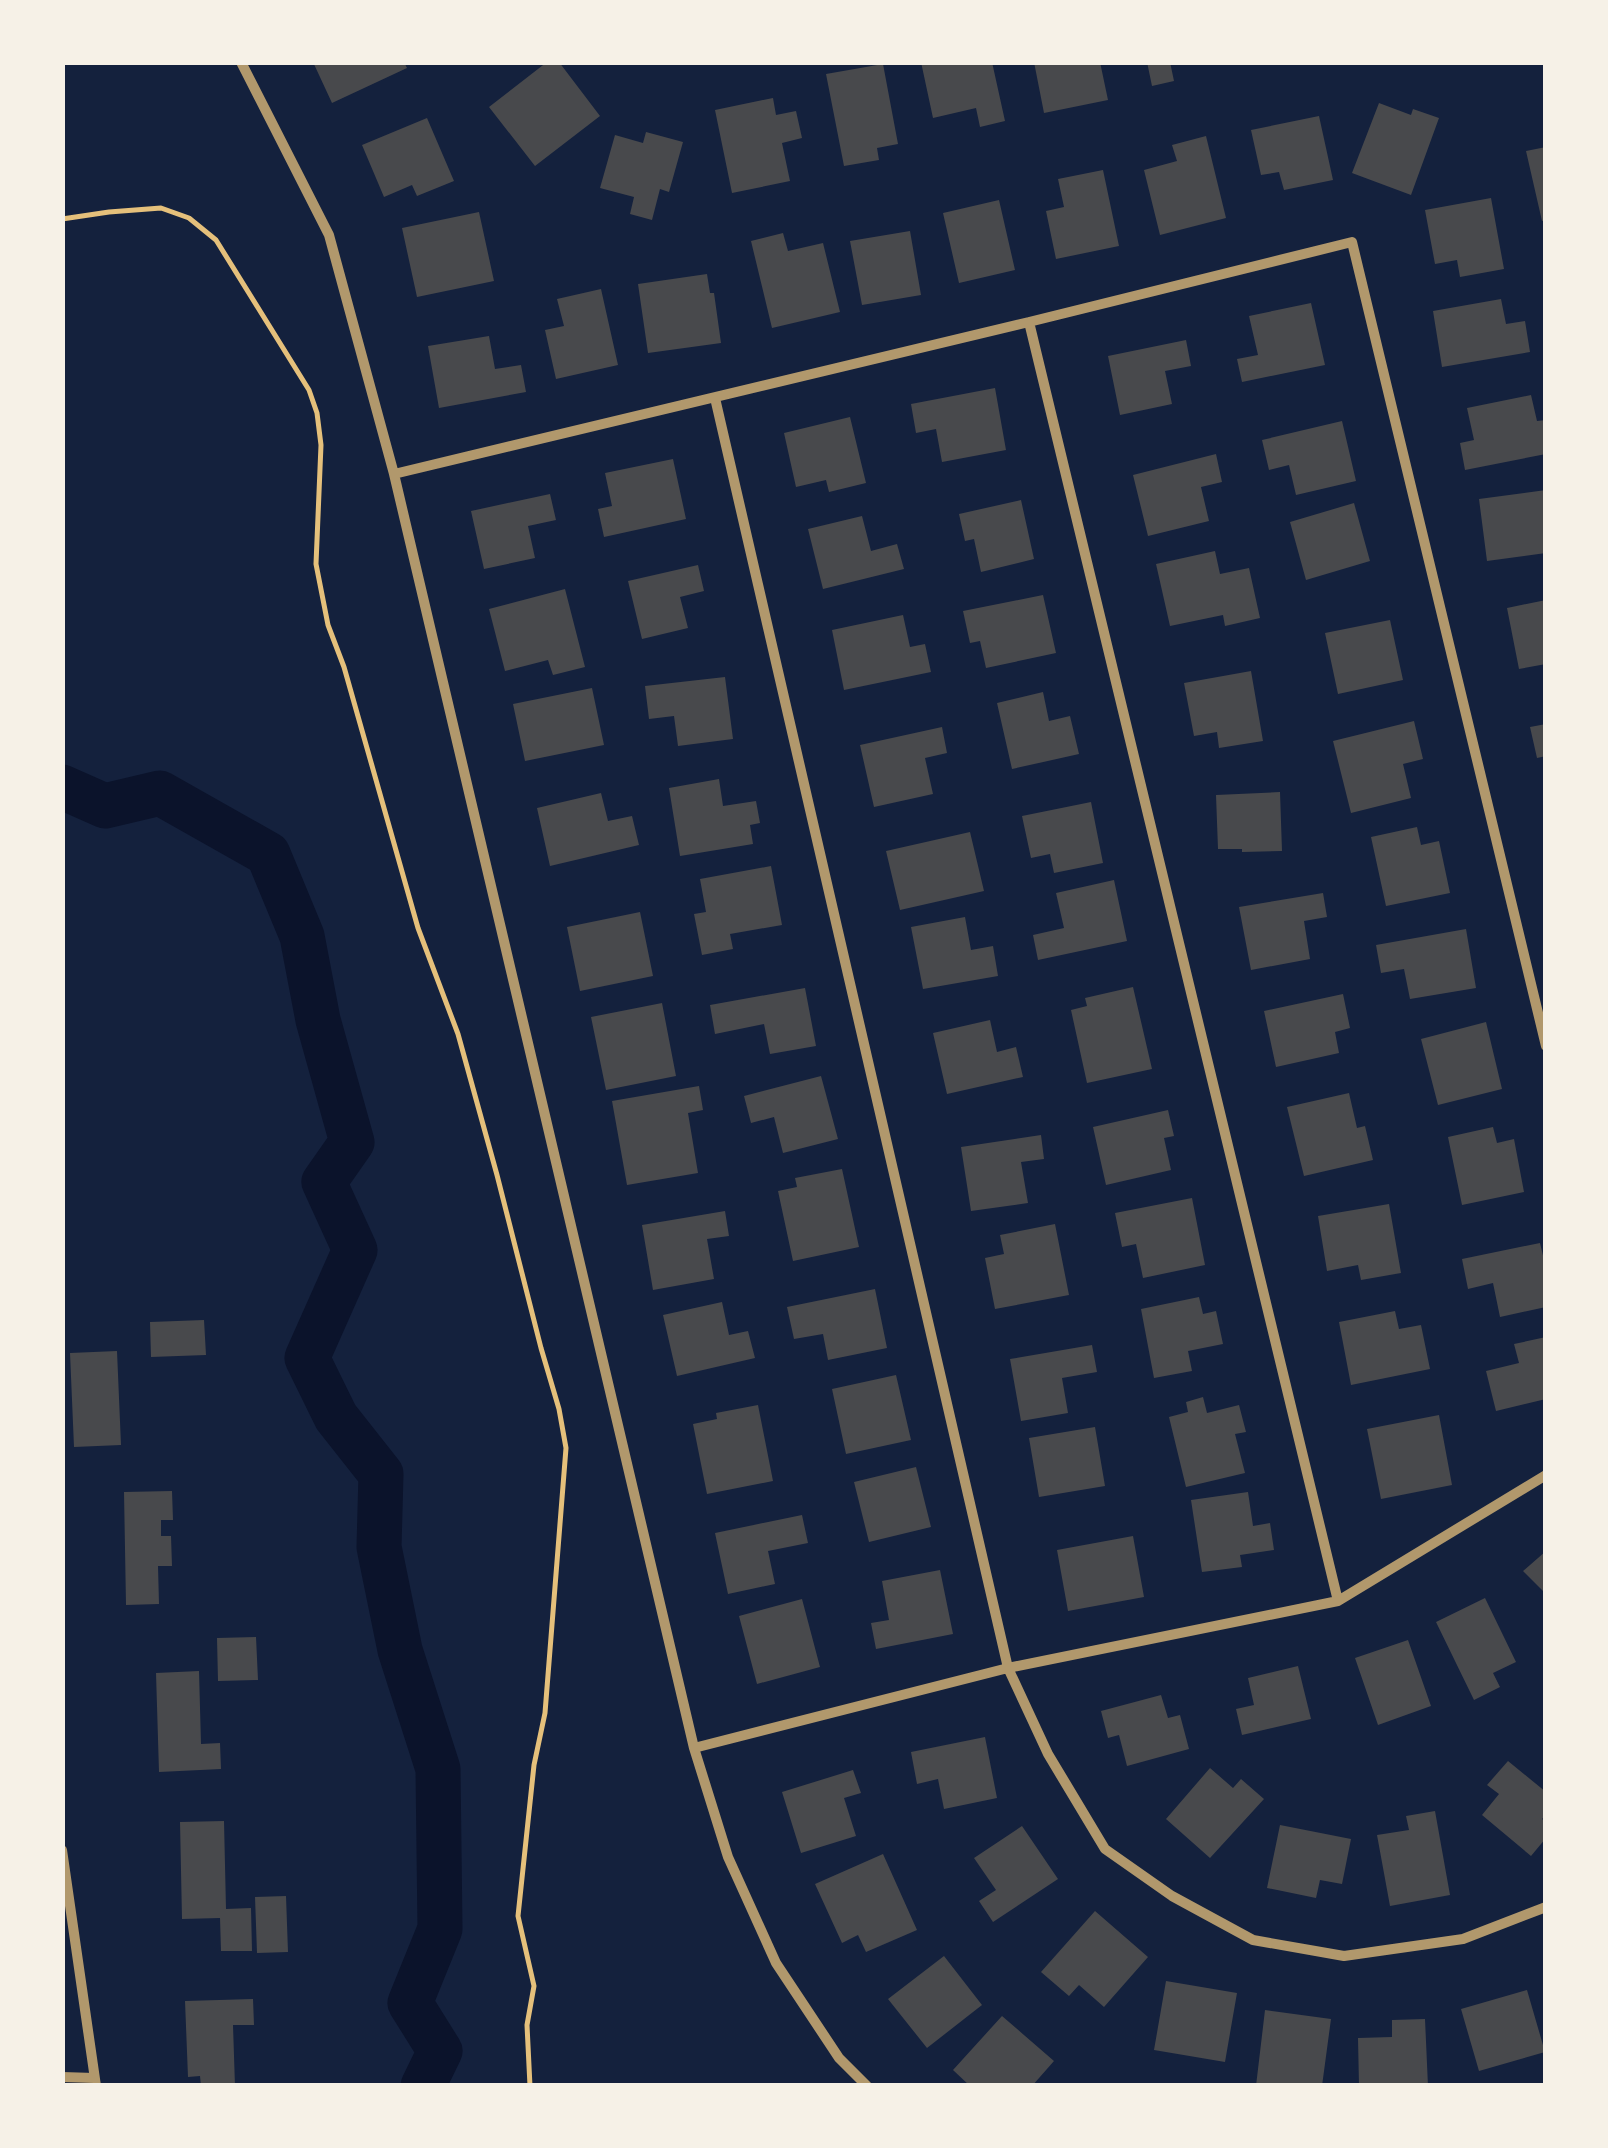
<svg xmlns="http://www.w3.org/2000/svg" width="1608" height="2148" viewBox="0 0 1608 2148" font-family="Karla,sans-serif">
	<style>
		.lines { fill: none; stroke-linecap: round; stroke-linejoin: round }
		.river { stroke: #0b132b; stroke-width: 45 }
		.building { fill: #48494c }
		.path { stroke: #e5c07b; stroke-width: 5 }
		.minor { stroke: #b1986c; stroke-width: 10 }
	</style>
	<rect width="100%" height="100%" fill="#14213d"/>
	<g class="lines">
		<path class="river" d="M62,787L105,806L160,793L268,854L302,936L318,1020L352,1142L324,1182L355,1250L307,1358L336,1417L381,1474L379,1547L400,1650L438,1769L440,1929L410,2003L440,2051L423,2086"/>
	</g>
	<path class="building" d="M313,62H404L407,68L332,103Z
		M547,62H559L600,116L535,166L489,107Z
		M921,62H992L1005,121L980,127L976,108L933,118Z
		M1034,62H1100L1108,100L1044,113Z
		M1147,62H1170L1174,81L1152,86Z
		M883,64L898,144L877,148L879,160L844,166L826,74Z
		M773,98L776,115L796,111L802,138L782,143L790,181L732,193L715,110Z
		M1379,103L1411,115L1413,109L1439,118L1411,195L1352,173Z
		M1319,116L1333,180L1284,190L1279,172L1261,175L1251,130Z
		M427,118L454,181L417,196L412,185L384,197L362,145Z
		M646,132L683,142L669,192L660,189L652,220L630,214L634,197L600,188L615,135L643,143Z
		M1206,136L1226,218L1160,235L1144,170L1177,161L1172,145Z
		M1546,147V220L1542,221L1526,151Z
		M1103,170L1119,246L1056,259L1046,211L1064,207L1058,179Z
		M1491,198L1504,269L1460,277L1457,260L1435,264L1425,210Z
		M999,200L1015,270L959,283L943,213Z
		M479,212L494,281L417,297L402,228Z
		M910,231L921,295L862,305L850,241Z
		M783,233L788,251L823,243L840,312L772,328L751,241Z
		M707,274L710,293H714L721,343L648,353L638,284Z
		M601,289L618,365L556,379L545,330L564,326L557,299Z
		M1501,299L1506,324L1525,321L1530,352L1442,367L1433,311Z
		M1311,303L1325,365L1242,382L1237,359L1258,355L1249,316Z
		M489,336L495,369L521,365L526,392L439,408L428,346Z
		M1186,340L1191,366L1165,371L1172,404L1120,415L1108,356Z
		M995,388L1006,450L942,462L936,429L916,433L911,404Z
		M1531,395L1537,421L1546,420V454L1465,470L1460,443L1474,440L1467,408Z
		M850,417L866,483L829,492L826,480L796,487L784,433Z
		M1342,421L1356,481L1296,495L1289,465L1269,470L1262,440Z
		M1216,454L1222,482L1201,487L1209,521L1148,536L1133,475Z
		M673,459L686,519L604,537L598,509L612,506L605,473Z
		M1546,490V553L1487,561L1479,499Z
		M550,494L556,520L528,526L535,558L484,569L471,511Z
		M1021,500L1034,559L981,572L974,539L965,541L959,514Z
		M1354,503L1370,561L1306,580L1290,522Z
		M862,516L871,551L897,544L904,569L823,589L808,529Z
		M1215,551L1220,574L1249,568L1260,618L1225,626L1223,615L1170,626L1156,564Z
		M698,565L704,591L680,597L688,628L642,639L628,581Z
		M565,589L585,667L553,675L548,660L505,671L489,609Z
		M1043,595L1056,653L986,668L980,641L970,643L963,611Z
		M1546,600V664L1519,669L1507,608Z
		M903,615L910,647L925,644L931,672L844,690L832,630Z
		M1390,620L1403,680L1338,694L1325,633Z
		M1251,671L1263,741L1219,748L1217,732L1194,736L1184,683Z
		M725,677L733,739L678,746L674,716L649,719L645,686Z
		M592,688L604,745L525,761L513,704Z
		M1043,692L1049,721L1070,716L1079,754L1012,769L997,703Z
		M1414,721L1423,759L1403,764L1411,798L1351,813L1333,741Z
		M1546,724V756L1537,758L1530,727Z
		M942,727L947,753L925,758L933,794L874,807L860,745Z
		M719,779L723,806L756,801L760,823L750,825L753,844L680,856L669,788Z
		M1280,792L1282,851L1242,852V849H1218L1216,795Z
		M601,793L608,821L632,816L639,845L550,866L537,808Z
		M1091,802L1103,863L1054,873L1050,854L1031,858L1022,816Z
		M1417,827L1421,845L1439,841L1450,893L1386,906L1371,837Z
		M970,832L984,891L900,910L886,851Z
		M771,866L782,925L730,934L733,949L702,955L694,914L706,912L700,879Z
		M1114,880L1127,941L1038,960L1033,935L1064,928L1056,893Z
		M1323,893L1327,917L1304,921L1310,959L1251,970L1239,907Z
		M640,912L653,976L580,991L567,927Z
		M965,917L971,950L993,946L998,976L923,989L911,927Z
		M1466,929L1476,988L1410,999L1404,969L1381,973L1376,945Z
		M1133,987L1152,1069L1087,1083L1071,1010L1087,1006L1085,998Z
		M805,988L816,1046L770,1054L764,1024L715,1034L710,1005Z
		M1343,994L1350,1028L1335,1032L1339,1053L1276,1067L1264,1011Z
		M662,1003L676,1076L606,1090L591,1017Z
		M990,1020L997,1052L1016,1047L1023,1077L947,1094L933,1033Z
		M1486,1022L1502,1089L1438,1105L1421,1039Z
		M821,1076L838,1139L783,1153L774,1117L751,1123L744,1096Z
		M699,1086L703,1110L688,1113L698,1173L627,1185L612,1101Z
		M1349,1093L1357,1128L1365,1126L1373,1160L1304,1176L1287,1107Z
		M1168,1110L1174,1136L1164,1138L1171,1170L1106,1185L1093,1127Z
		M1493,1127L1497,1143L1514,1139L1524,1192L1462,1205L1448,1137Z
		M1041,1135L1044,1159L1021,1162L1028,1203L971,1211L961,1147Z
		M842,1169L859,1247L793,1261L778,1191L797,1187L795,1178Z
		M1192,1198L1205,1265L1143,1278L1136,1244L1122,1247L1115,1213Z
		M1389,1204L1401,1273L1361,1280L1358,1265L1327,1271L1318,1216Z
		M725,1211L729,1236L707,1239L714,1279L653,1290L642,1225Z
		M1055,1224L1069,1295L995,1309L985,1258L1004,1254L1000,1235Z
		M1540,1243L1546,1268V1307L1500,1317L1493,1283L1468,1289L1462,1259Z
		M875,1289L887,1348L828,1360L823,1334L794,1339L787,1307Z
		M1199,1297L1203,1314L1216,1311L1223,1344L1188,1351L1192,1371L1154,1378L1141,1309Z
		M722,1302L729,1335L748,1331L755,1358L677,1376L663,1315Z
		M1395,1311L1399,1329L1421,1325L1430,1369L1351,1385L1339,1322Z
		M204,1320L206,1355L151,1357L150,1322Z
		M1546,1337V1399L1496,1411L1486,1371L1519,1363L1514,1344Z
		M1092,1345L1097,1372L1062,1378L1068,1413L1021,1421L1010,1359Z
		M117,1351L121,1445L74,1447L70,1353Z
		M896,1375L911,1440L846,1454L832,1389Z
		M1203,1397L1207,1413L1239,1405L1246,1432L1235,1434L1245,1473L1186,1487L1169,1417L1188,1412L1186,1402Z
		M758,1405L773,1481L707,1494L693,1424L717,1419L716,1413Z
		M1439,1415L1452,1485L1381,1499L1367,1429Z
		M1095,1427L1105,1486L1039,1497L1029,1438Z
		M916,1467L931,1527L869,1542L854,1482Z
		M172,1491L173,1520H161V1536H171L172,1566H158L159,1604L126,1605L124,1492Z
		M1248,1492L1253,1526L1270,1523L1274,1550L1240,1555L1242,1567L1202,1572L1191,1500Z
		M802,1515L808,1543L768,1551L775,1584L728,1594L715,1533Z
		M1133,1536L1144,1597L1068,1611L1057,1550Z
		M1546,1551V1594L1523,1571Z
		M940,1570L953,1634L876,1649L871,1623L889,1620L882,1581Z
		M1485,1598L1516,1662L1493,1673L1500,1687L1474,1700L1436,1622Z
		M802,1599L820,1667L757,1684L739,1616Z
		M256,1637L258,1680L218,1681L217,1638Z
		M1408,1640L1431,1706L1378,1725L1355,1658Z
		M1298,1666L1311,1719L1242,1735L1236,1709L1254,1705L1248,1678Z
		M199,1671L201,1744L220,1743L221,1769L159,1772L156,1673Z
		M1161,1695L1168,1718L1180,1715L1189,1749L1127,1766L1119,1735L1108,1738L1101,1711Z
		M985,1737L997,1798L944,1809L938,1779L917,1784L911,1752Z
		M1508,1761L1546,1792V1815L1542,1819L1546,1822V1838L1531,1856L1482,1815L1499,1794L1487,1785Z
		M1210,1768L1233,1788L1241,1779L1264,1799L1210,1858L1166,1819Z
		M853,1770L861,1793L844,1798L856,1836L801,1853L782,1792Z
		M1435,1811L1450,1895L1390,1906L1377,1835L1409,1830L1406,1816Z
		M224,1821L226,1909L251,1908L252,1951H221L220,1918L182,1919L180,1822Z
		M1280,1825L1351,1839L1342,1884L1320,1880L1316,1898L1267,1888Z
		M1022,1826L1058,1879L993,1922L979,1901L996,1890L974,1858Z
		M883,1854L917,1930L866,1952L858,1935L842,1943L815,1884Z
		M286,1896L288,1952L257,1953L255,1897Z
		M1095,1911L1148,1957L1104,2007L1079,1985L1069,1996L1041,1972Z
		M944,1956L982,2005L927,2048L888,1999Z
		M1166,1981L1237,1993L1225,2062L1154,2050Z
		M1527,1990L1545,2052L1479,2071L1461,2009Z
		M253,1999L254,2025H233L235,2086H201L200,2076L188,2077L185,2001Z
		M1265,2010L1331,2019L1322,2086H1256Z
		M1002,2016L1054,2061L1032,2086H970L953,2070Z
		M1425,2019L1428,2086H1359L1358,2038L1392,2037V2020Z"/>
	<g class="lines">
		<path class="path" d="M62,219L109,212L161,208L189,218L216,240L309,390L317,413L321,445L316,564L328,625L344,667L418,928L458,1034L497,1175L541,1348L559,1409L566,1448L545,1713L534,1765L518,1916L534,1986L527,2025L530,2086"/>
		<path class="minor" d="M241,62L329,235L394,474L694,1748L728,1857L776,1963L839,2058L867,2086
			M1029,322L1338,1601
			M715,398L1008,1668L1048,1754L1105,1849L1172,1896L1253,1940L1344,1956L1463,1939L1546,1907
			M394,474L1029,322L1352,242L1546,1046
			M694,1748L1008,1668L1338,1601L1546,1475
			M62,1850L96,2086
			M62,2077L94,2078"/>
	</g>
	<rect width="1608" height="2148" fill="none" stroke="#f6f1e7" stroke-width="130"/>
</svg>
